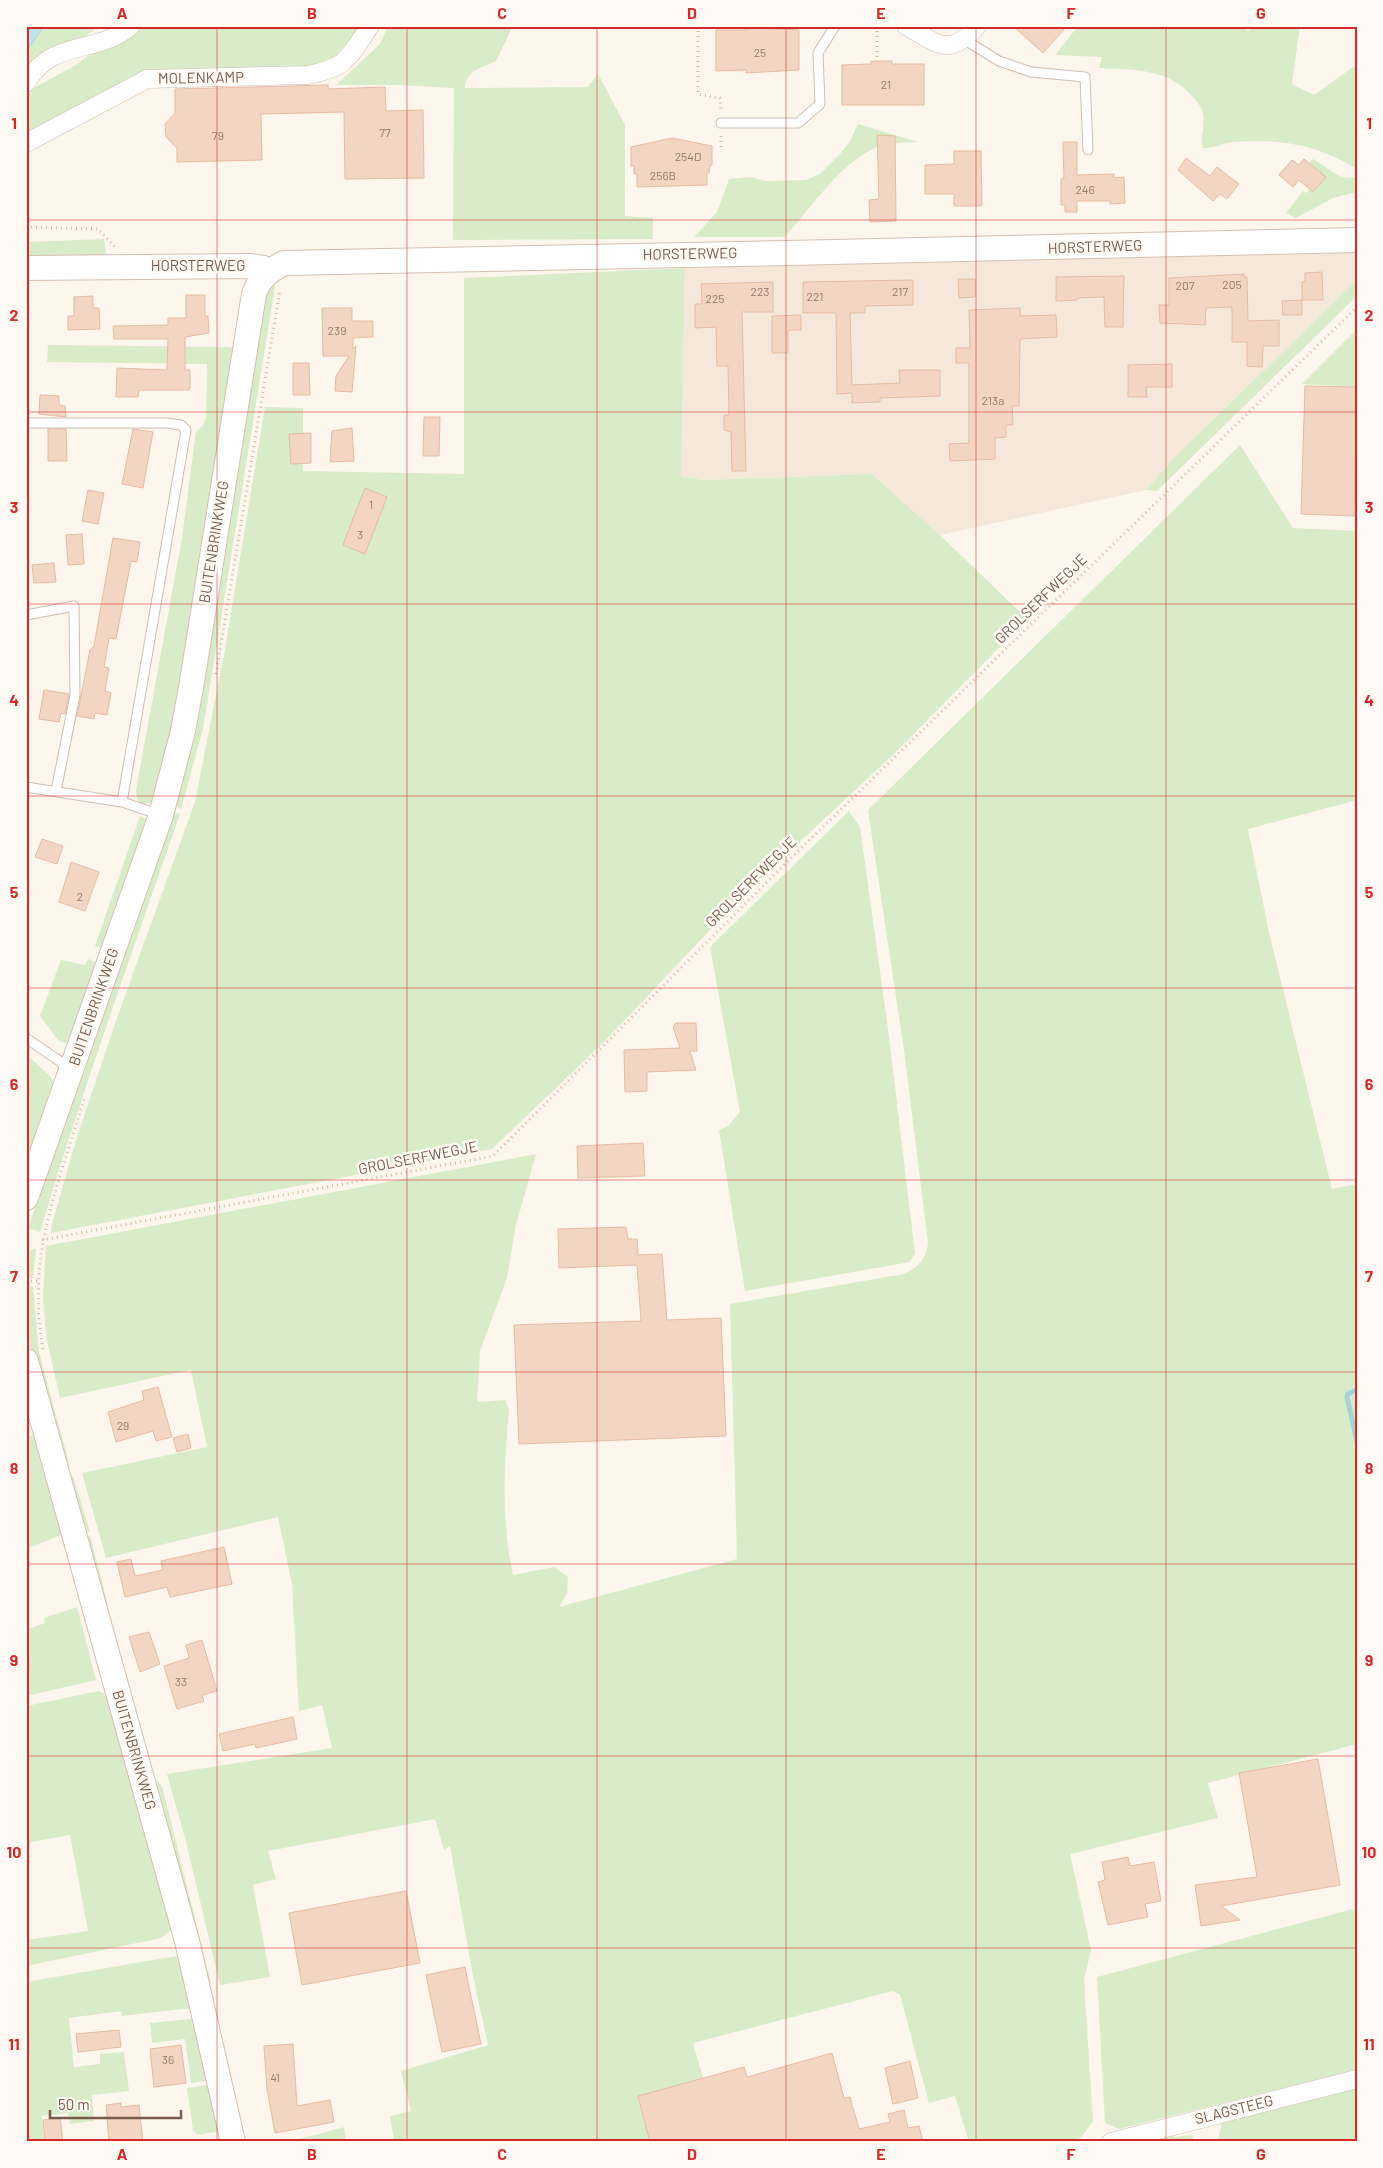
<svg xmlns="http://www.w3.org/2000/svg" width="1383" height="2168" viewBox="0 0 1383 2168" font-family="Barlow,sans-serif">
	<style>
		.residential { fill: #f5e8da }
		.green { fill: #d8ecc9 }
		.water { fill: #bfe3e8; stroke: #a5d3da }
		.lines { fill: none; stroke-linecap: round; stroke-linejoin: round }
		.stream { stroke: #a5d3da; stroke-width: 5 }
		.building { fill: #f3d5c3; stroke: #e6bba3 }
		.lane-casing { stroke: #d1beb0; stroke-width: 11 }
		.street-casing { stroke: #d1beb0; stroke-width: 19 }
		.secondary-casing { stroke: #d6c0b0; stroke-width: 26 }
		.path { stroke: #d9b8a5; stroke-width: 3; stroke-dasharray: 1 4; stroke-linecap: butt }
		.lane { stroke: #fff; stroke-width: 9 }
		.street { stroke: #fff; stroke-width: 18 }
		.secondary { stroke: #fff; stroke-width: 24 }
		.grid { fill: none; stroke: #d62828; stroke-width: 1; stroke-opacity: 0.55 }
		.labels { text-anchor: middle; stroke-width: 5; stroke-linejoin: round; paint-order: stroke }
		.number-label { font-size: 12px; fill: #987a6a }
		.street-label { font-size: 15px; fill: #7a5c4d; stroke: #fffaf3 }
		.neatline { fill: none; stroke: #d62828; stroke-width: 2 }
		.grid-label { font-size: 16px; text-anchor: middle; font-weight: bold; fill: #d62828 }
	</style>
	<rect width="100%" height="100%" fill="#fdf6ec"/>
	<path class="residential" d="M1357,253V280L1177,456L1146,490L940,535L872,474L703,480L681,476L685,268Z"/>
	<path class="green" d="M44,26H99L26,81V52Z
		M127,26H363L333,58L316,67L281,70L175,69L150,72L26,135V92L76,65Z
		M388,26H513L496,61C482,68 466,70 465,88L588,87L598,74L625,125V216L653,218V239L453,240L454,88L399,85H336L380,44Z
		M1078,26H1242L1248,31L1254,26H1300L1292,84L1314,95L1353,67L1357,68V169C1315,144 1282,139 1233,142C1223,143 1213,149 1203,148C1199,136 1206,126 1203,113C1202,108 1197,101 1193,97C1169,68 1134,70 1099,68L1102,57L1055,55Z
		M858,124L918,142C907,143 891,142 880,146C844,158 810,209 785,237H694L717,212L729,179L751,177L765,181L806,180L820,174L839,155L849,143Z
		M1313,159C1328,166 1339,183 1357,176V192L1333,198L1296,218L1286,213L1303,191L1306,193L1318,182L1304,168Z
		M104,239L107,257L26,260V242Z
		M685,268L681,476L703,480L872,474L940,535L1027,619L895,753L749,889L604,1042L492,1149L51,1233L52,1224L76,1140L118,1015L195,802L225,649L265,407L303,408V471L464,474V278Z
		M1357,280V296L1157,491L1146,490L1176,456Z
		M273,282L275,287L203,729L181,809L172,805L263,296Z
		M1357,329V387L1302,384Z
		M48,345L228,347L239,349L180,704L155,802L143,804L137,800L136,790L182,538L196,431L203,426L206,418L207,364L47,362Z
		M1240,445L1293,528L1357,531V800L1248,829L1270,937L1332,1189L1357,1184V1744L1208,1783L1218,1818L1070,1854L1091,1950L1084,1980L1093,2122L1080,2138L1068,2142H969L955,2096L929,2103L900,1995L893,1991L693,2043L708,2095L728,2142H394L390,2116L411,2111L401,2071L488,2045L473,1976L450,1846L444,1850L435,1819L268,1851L276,1879L253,1885L270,1977L220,1985L186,1842L167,1774L332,1748L322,1705L299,1711L292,1584L278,1517L106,1558L82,1473L207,1447L191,1370L60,1398L46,1336L43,1295L46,1246L536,1154L516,1225L507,1278L480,1351L477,1402L505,1400L509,1410C504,1466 501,1520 513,1575L554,1567L568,1577L567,1593L559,1607L737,1559L730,1304L904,1274C918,1268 926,1259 928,1243L904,1050L868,810Z
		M170,811L180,814C132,953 82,1091 40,1232L28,1228Z
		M849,811L860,827L888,1029L915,1253L910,1262L899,1264L745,1291L719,1130L728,1126L740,1112L710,947Z
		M140,816L146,819L150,827L106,949L95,946Z
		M88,959L98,963L72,1042L67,1044L58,1040L40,1016L61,960L85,965Z
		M26,1054L50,1076L56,1085L26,1170Z
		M36,1248L33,1278L26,1277V1252Z
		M26,1286H33L39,1352L70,1467L64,1466L26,1330Z
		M33,1435L61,1535L26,1549V1437Z
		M73,1476L90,1532L83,1531L69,1482Z
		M90,1535L108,1605L103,1602L86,1538Z
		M77,1607L96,1680L26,1696V1630L45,1623L44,1618Z
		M99,1691L111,1698L175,1927L161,1938L26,1966V1940L88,1931L70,1835L26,1843V1706Z
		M156,1779L162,1786L211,1983L206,1979Z
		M1357,1908V2070L1119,2129L1105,2123L1097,1977Z
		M176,1956L179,1957L191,2008L122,2016L121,2011L69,2018L74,2067L100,2064V2054L124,2052L129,2091L92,2095L94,2121L70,2124L68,2113L42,2116L44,2142H26V1982Z
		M191,2019H196L213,2080L191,2083L185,2039L152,2043L150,2023Z
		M213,2084L220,2131L198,2135L193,2130L187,2088Z
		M1357,2086V2142H1216C1221,2134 1220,2125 1224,2116Z
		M344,2127L346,2142H288L341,2128Z
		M1162,2131L1175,2137L1192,2135L1194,2142H1124Z"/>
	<path class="water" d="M26,26H44L26,52Z"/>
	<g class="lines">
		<path class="stream" d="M1356,1390L1348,1394L1347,1397L1357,1442"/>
	</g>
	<path class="building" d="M1013,26H1067L1043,53Z
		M746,27L799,30V70L746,73V70L716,71V30H746Z
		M871,61H892V64H924V105H842V65L871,64Z
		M328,85V89L385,87L386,111L423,110L424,178L345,179L344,112L261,114L262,160L177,162V148L166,137L165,124L175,113V89Z
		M877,135L895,136L896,221L870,222L869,200L879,199Z
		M672,138L712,146V165H710L709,173H707V185L637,187V174H634V166H631V147Z
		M1063,142H1077V175L1114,174V178L1124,177L1125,203L1110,204V201H1077V212H1065V205H1061V179L1064,178Z
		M954,151H981L982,206H954V194H925V165L954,164Z
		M1186,158L1210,176L1217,167L1239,184L1227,199L1220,194L1213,201L1178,170Z
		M1304,159L1326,177L1313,192L1299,180L1293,187L1279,175L1292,160L1299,165Z
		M1322,272L1323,300H1302V282L1305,281V273Z
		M1244,274V277H1247L1248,321L1279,320V346H1263L1262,367L1247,366V342H1232V307L1206,308L1205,325L1160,323L1159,305H1169V278Z
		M1124,276L1123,327H1105L1104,297L1077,298V300L1056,301V277Z
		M958,279H975V297L959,298Z
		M913,280V305L865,306V313H850L852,385L900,383L899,370H940V396L880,398V402L852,403V393L837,394L836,313H803V282Z
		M773,282V312H742L746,471H732L731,432L724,430V415H729L728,366H717L716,327L695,328V304H702L701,284Z
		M186,295H205V316H208L209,333L185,337V370H190V390H139L138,397H116L117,368L167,370L168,339H114L113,326L168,325V318H186Z
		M93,296V308H99L100,329L68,330V316H74V297Z
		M1302,300V315H1283L1282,301Z
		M322,308H352V321H373V337L353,338V349L356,346L352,392L335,391L336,376L349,356H323Z
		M1020,308V316L1056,315L1057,337L1020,339L1019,406H1012L1013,425H1006V437L995,438V459L950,461L949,444L969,443V363H956V348H970L969,310Z
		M801,315V330H788V353H772V316Z
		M293,363H309L310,395H293Z
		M1172,364V387H1146L1147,397H1128V365Z
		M1305,386L1357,387L1354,516L1301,514Z
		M40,395L59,396V405L65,406L66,417L39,414Z
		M424,417H440L439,456H423Z
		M352,428L354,461L330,462L332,431Z
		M48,429H66L67,461H48Z
		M133,429L153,432L143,488L122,484Z
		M311,433V463L291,464L289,434Z
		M365,488L387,497L365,554L343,545Z
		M88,490L104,493L98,524L82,521Z
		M82,534L84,564L68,565L66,535Z
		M113,538L140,542L137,562L131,561L116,639L109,638L104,667L109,668L105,691L111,693L107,715L95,713L94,719L77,716L90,650L94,646Z
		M54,563L56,582L34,583L32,565Z
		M44,690L69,694L65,714L61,713L59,722L39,719Z
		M42,839L63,846L57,864L35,857Z
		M71,862L99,872L85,911L59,902Z
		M676,1023H696L697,1051H690L696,1070L647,1072V1091L625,1092L624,1050L680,1048L673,1027Z
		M643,1143L645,1176L578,1178L577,1146Z
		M626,1227L628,1239H637L638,1255L662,1254L667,1320L721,1318L726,1436L519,1444L514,1325L641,1321L637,1265L559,1268L558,1229Z
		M158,1387L172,1437L156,1441L153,1431L116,1442L108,1412L144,1400L142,1391Z
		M188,1434L191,1448L177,1452L173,1438Z
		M224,1547L232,1584L170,1597L167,1587L125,1597L117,1562L131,1559L135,1576L163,1570L161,1561Z
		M149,1632L160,1664L140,1672L129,1637Z
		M202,1640L217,1691L202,1695L204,1701L177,1709L164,1666L189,1658L186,1645Z
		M293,1717L297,1739L256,1748L255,1744L223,1751L219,1734Z
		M1318,1759L1340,1885L1221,1906L1240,1920L1201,1926L1195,1885L1257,1877L1239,1773Z
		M1128,1857L1130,1866L1154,1862L1161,1901L1145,1904L1148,1917L1108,1925L1098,1882L1105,1880L1102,1862Z
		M406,1891L420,1963L302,1985L289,1913Z
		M465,1967L481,2044L442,2052L426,1975Z
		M119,2030L121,2047L78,2052L76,2034Z
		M293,2044L297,2106L330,2100L334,2122L275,2133L267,2089L264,2046Z
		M181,2045L186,2083L154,2087L150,2049Z
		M832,2053L844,2098L850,2097L859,2129L890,2122L888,2114L904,2110L908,2128L919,2126L923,2142H650L638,2096L744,2067L747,2077Z
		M910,2061L918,2098L893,2104L885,2068Z
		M121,2103V2107L139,2105L143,2142H109L106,2105Z
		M60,2118L63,2142H45L43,2120Z"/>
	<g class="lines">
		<g class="lane-casing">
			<path id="lane" d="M965,40L999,61L1031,72L1085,77L1088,150
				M721,123H798L820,104L818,53L835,26
				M26,423H167L181,425L186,430L122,802
				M26,615L74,606L75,695L56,791
				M26,787L122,802L161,815
				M26,1038L71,1069"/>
		</g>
		<g class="street-casing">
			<path id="street" d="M906,26C938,44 949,58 977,26
				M26,83C54,37 94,56 131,26
				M26,143L147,79L308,75C348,67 348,58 370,26
				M1111,2142L1357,2079"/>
		</g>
		<g class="secondary-casing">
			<path id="secondary" d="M26,268L251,266L264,268L269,271
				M26,1198L161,815L183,731L192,682L254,294C260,277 269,271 284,263C642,255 999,250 1357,240
				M26,1361L187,1941L233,2142"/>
		</g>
		<path class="path" d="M698,26V94L720,98L721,112
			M877,26V58
			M721,136V147
			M26,227L98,229L115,247
			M216,674L280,290
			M42,1240L493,1156L788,861L1357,307
			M26,1281H37
			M43,1349C26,1256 58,1186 84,1099"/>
		<use href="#lane" class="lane"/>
		<use href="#street" class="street"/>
		<use href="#secondary" class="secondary"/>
	</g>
	<path class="grid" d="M217,26V2142M407,26V2142M597,26V2142M786,26V2142M976,26V2142M1166,26V2142M26,220H1357M26,412H1357M26,604H1357M26,796H1357M26,988H1357M26,1180H1357M26,1372H1357M26,1564H1357M26,1756H1357M26,1948H1357"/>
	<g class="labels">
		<g class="number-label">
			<text x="760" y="57">25</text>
			<text x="886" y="89">21</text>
			<text x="385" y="137">77</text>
			<text x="218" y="140">79</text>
			<text x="688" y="161">254D</text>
			<text x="663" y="180">256B</text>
			<text x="1085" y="194">246</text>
			<text x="1232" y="289">205</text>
			<text x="1185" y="290">207</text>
			<text x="760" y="296">223</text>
			<text x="900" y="296">217</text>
			<text x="815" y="301">221</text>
			<text x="715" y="303">225</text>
			<text x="337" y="335">239</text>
			<text x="993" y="405">213a</text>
			<text x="371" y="509">1</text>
			<text x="360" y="539">3</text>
			<text x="80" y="901">2</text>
			<text x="123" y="1430">29</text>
			<text x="181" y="1686">33</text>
			<text x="168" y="2064">36</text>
			<text x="275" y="2082">41</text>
		</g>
		<g class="street-label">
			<text transform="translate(201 78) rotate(-1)" y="5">MOLENKAMP</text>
			<text transform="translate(1095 247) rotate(-2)" y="5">HORSTERWEG</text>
			<text transform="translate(690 254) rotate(-1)" y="5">HORSTERWEG</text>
			<text x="198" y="271">HORSTERWEG</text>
			<text transform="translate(214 542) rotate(-81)" y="5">BUITENBRINKWEG</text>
			<text transform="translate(1041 599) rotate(-44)" y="5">GROLSERFWEGJE</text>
			<text transform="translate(751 882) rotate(-45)" y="5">GROLSERFWEGJE</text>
			<text transform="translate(94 1007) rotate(-71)" y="5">BUITENBRINKWEG</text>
			<text transform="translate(418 1158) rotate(-11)" y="5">GROLSERFWEGJE</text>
			<text transform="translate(134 1750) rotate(74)" y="5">BUITENBRINKWEG</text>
			<text transform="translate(1234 2110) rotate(-14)" y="5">SLAGSTEEG</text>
		</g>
	</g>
	<rect width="1383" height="2168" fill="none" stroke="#fffaf3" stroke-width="55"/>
	<path d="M50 2110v8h131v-8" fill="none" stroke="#7a5c4d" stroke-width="2.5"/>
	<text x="58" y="2110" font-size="15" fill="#7a5c4d" stroke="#fffaf3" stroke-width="4" paint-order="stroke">50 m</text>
	<rect x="28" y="28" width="1328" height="2112" class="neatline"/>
	<g class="grid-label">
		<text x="122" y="19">A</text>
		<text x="312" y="19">B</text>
		<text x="502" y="19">C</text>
		<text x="692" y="19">D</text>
		<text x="881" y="19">E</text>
		<text x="1071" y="19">F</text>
		<text x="1261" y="19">G</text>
		<text x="14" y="129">1</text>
		<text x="1369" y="129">1</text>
		<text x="14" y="321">2</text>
		<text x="1369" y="321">2</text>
		<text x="14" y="513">3</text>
		<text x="1369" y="513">3</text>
		<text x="14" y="706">4</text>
		<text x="1369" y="706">4</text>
		<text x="14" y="898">5</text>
		<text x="1369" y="898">5</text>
		<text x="14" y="1090">6</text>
		<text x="1369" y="1090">6</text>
		<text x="14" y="1282">7</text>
		<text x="1369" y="1282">7</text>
		<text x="14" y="1474">8</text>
		<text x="1369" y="1474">8</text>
		<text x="14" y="1666">9</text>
		<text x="1369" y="1666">9</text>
		<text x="14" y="1858">10</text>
		<text x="1369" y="1858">10</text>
		<text x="14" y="2050">11</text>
		<text x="1369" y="2050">11</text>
		<text x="122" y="2160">A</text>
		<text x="312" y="2160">B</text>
		<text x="502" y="2160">C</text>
		<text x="692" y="2160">D</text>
		<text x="881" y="2160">E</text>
		<text x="1071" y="2160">F</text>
		<text x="1261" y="2160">G</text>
	</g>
</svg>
